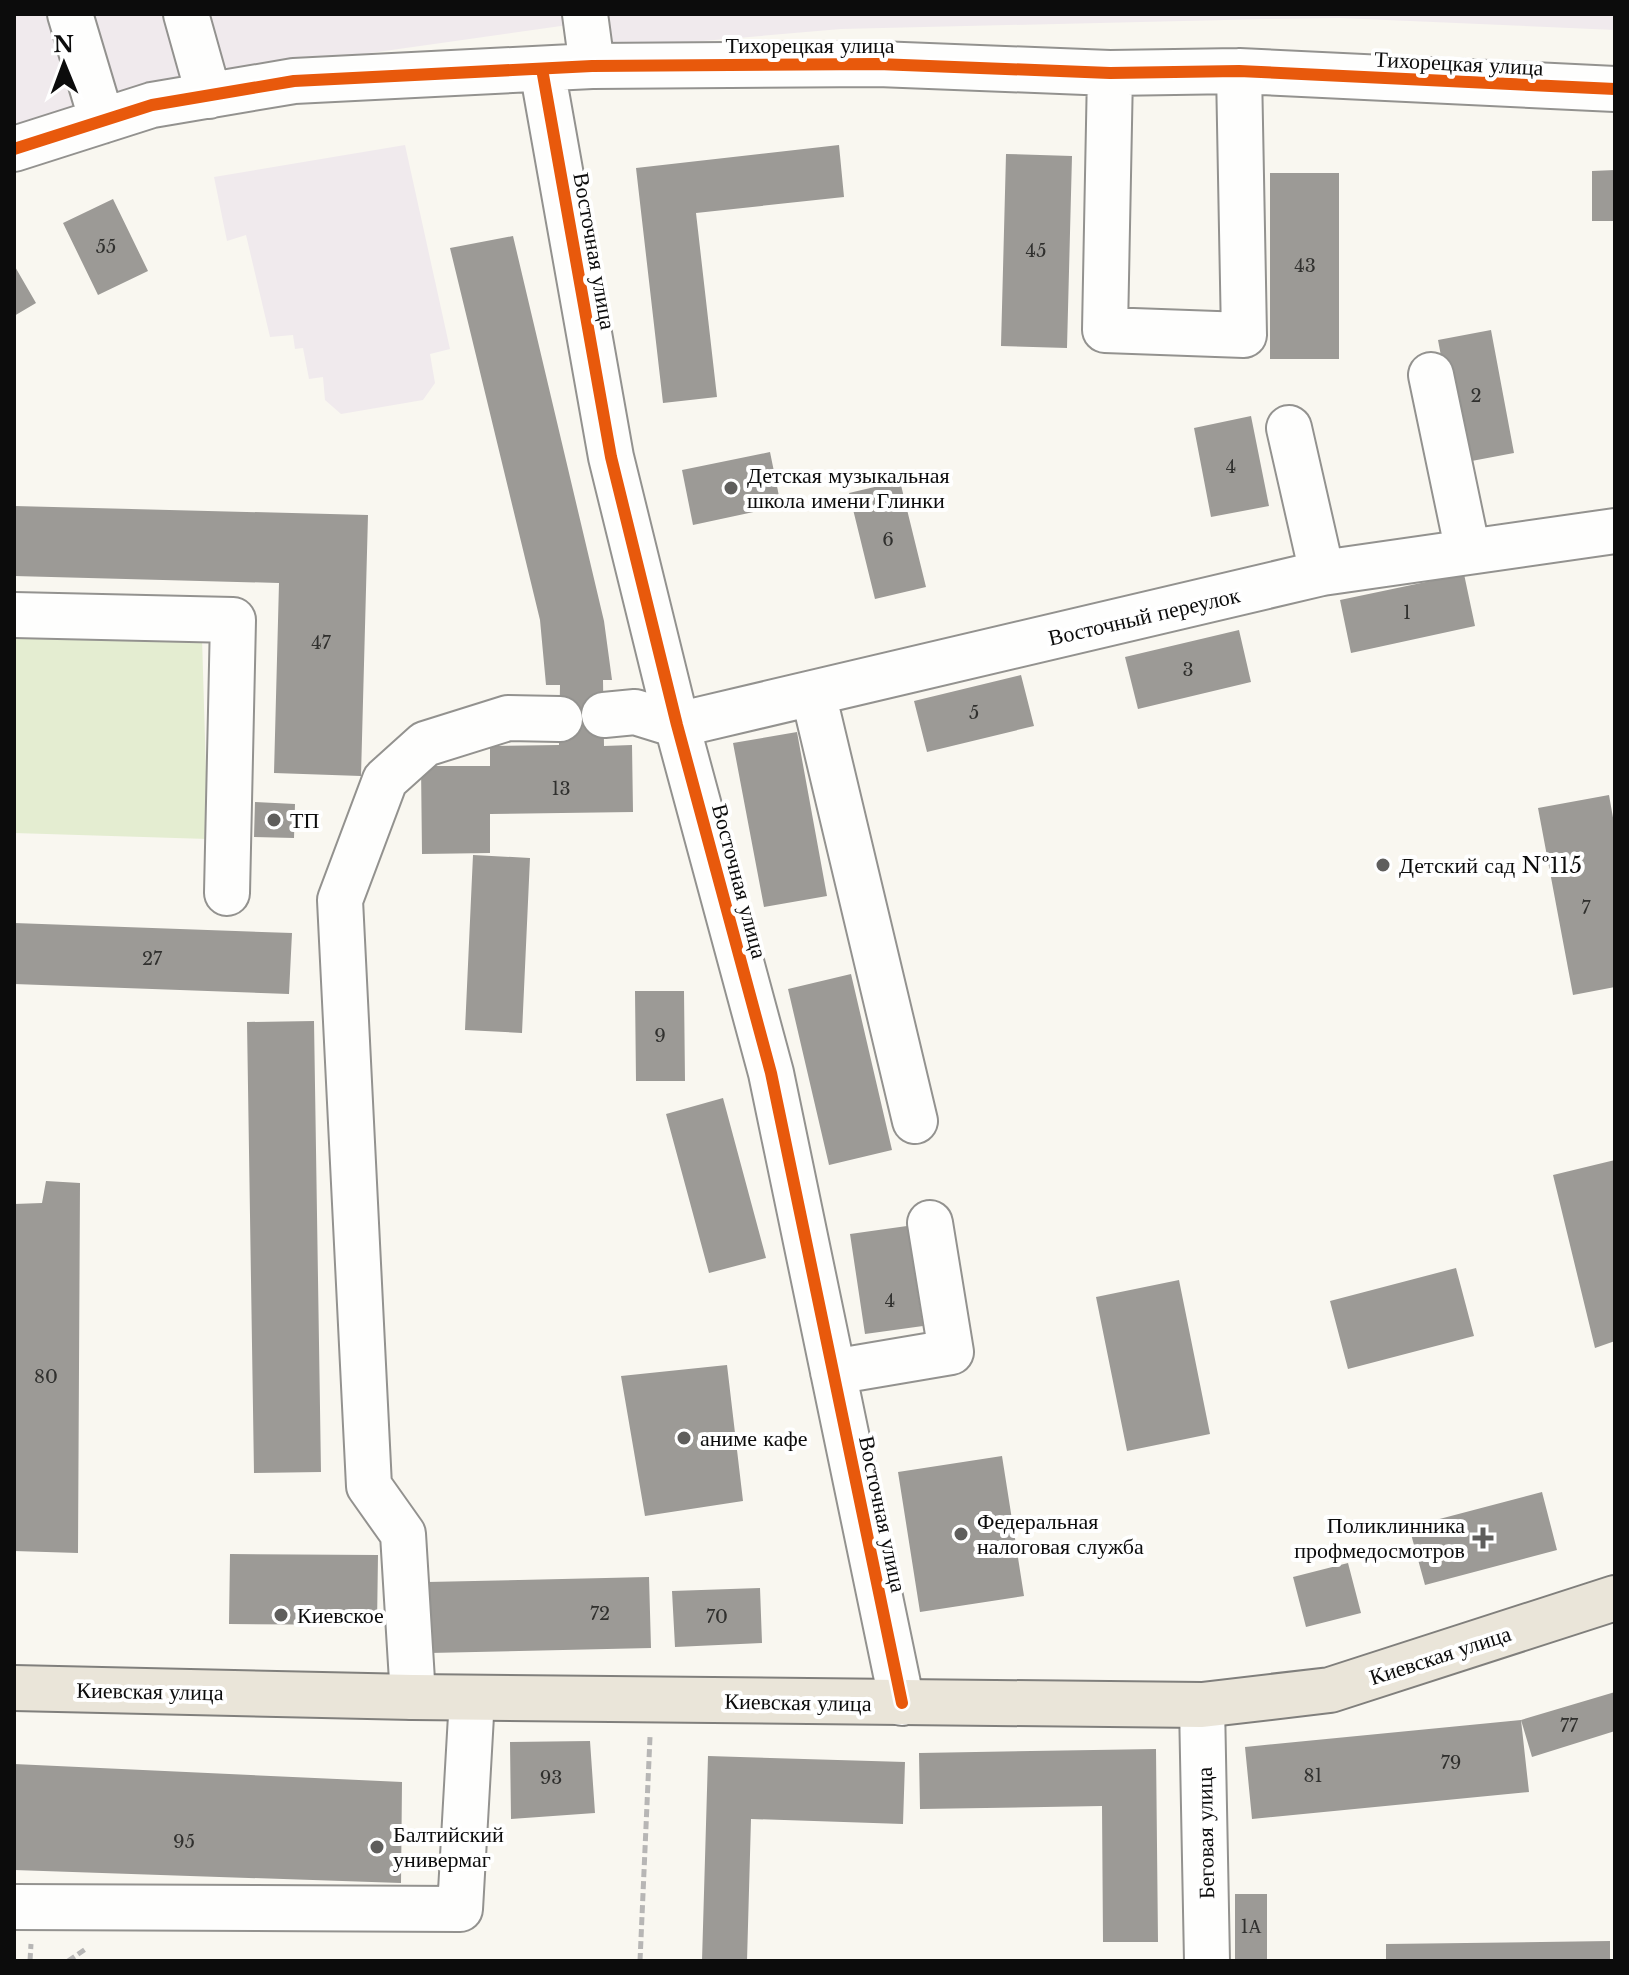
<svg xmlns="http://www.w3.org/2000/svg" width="1629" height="1975" viewBox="0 0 1629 1975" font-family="'Libre Baskerville',serif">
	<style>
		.industrial { fill: #f0eaed }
		.green { fill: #e4edd1 }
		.building { fill: #9c9a96 }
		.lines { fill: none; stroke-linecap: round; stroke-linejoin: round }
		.minor-casing { stroke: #93928f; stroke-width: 48 }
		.major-casing { stroke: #807f7c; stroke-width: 48 }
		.path { stroke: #b7b6b5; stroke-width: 5; stroke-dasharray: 8 4; stroke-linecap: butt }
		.minor { stroke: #fefefd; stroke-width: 44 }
		.major { stroke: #eae5d9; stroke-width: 44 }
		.cycleway-casing { stroke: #fff; stroke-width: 17 }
		.cycleway { stroke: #e8590c; stroke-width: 12 }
		.poi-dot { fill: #5f5e5c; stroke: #fff; stroke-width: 3 }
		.labels { text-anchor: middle; stroke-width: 8; stroke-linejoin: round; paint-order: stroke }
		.number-label { font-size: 18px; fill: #30302e }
		.street-label { font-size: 22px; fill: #0c0c0c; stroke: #fff }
		.poi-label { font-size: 22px; fill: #0c0c0c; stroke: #fff; text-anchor: start }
	</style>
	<rect width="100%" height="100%" fill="#f9f7f0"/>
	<path class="industrial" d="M14,14H567L568,25L145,85L14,127Z
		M606,14H1615V30L1340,18L1267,19L841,29L610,49Z
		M405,145L450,349L430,354L435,383L423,400L341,414L325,400L323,377L309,379L303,348L295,349L293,335L270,337L246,235L227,241L214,177Z"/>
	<path class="green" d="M14,633L202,638L208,839L14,833Z"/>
	<path class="building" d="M839,145L844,197L696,213L717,397L663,403L636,168Z
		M1006,154L1072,156L1067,348L1001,346Z
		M1615,170V221H1592V171Z
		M1270,173H1339V359H1270Z
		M113,199L148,271L98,295L63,223Z
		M513,236L604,621L612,680H603L604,746L632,745L633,812L490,814V853L422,854L421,766H490V746L559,745L560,685H546L540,620L450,248Z
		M14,265L36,303L14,316Z
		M1491,330L1514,453L1461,463L1438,340Z
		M1251,416L1269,506L1211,517L1194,428Z
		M770,452L781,506L693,525L682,470Z
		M900,481L926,587L875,599L849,493Z
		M14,506L368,515L361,776L274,773L279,583L14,576Z
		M1464,574L1475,626L1351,653L1340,600Z
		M1239,630L1251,682L1138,709L1125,657Z
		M1021,675L1034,726L927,752L914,701Z
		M797,732L827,896L764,907L733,743Z
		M1609,795L1615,829V987L1573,995L1538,808Z
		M255,802L295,804L294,838L254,837Z
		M473,855L530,858L522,1033L465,1030Z
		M14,923L292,933L289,994L14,984Z
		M851,974L892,1150L829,1165L788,989Z
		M635,991H684L685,1081H636Z
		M314,1021L321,1472L254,1473L247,1022Z
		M723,1098L766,1258L709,1273L666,1114Z
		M1615,1160V1341L1595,1348L1553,1175Z
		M46,1181L80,1183L78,1553L14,1551V1204L42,1203Z
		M907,1226L923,1326L865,1334L850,1234Z
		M1456,1268L1474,1336L1348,1369L1330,1301Z
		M1179,1280L1210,1434L1127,1451L1096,1297Z
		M727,1365L743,1501L645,1516L621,1376Z
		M1002,1456L1024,1596L920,1612L898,1472Z
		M1542,1492L1557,1550L1425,1585L1409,1527Z
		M230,1554L378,1555L377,1625L229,1624Z
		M1348,1563L1361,1613L1306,1627L1293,1577Z
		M649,1577L651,1648L429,1653L427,1582Z
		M760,1588L762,1643L675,1647L672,1591Z
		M1615,1692V1731L1532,1757L1521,1720L1529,1792L1252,1819L1245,1747L1521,1720Z
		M590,1741L595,1813L511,1819L510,1742Z
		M1156,1749L1158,1942H1103L1102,1806L920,1809L919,1753Z
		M708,1756L905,1762L903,1824L751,1819L747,1961H702Z
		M14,1764L402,1782L401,1883L14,1870Z
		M1235,1894H1267V1961H1235Z
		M1610,1941V1961H1386V1944Z"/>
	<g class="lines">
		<g class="minor-casing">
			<path id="minor" d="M70,14L102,121
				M186,14L209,96
				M585,14L592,66
				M542,69L611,457L677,725L771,1073L902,1703
				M1110,73L1105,330L1244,335L1239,71
				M14,149L152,105L294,81L592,66L878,64L1110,73L1239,71L1615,89
				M1431,375L1468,552
				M1289,428L1322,573
				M14,615L233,620L227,893
				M813,693L915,1121
				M604,715L635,712L677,725L1322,573L1615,531
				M833,1372L951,1352L930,1223
				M413,1697L403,1534L369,1486L340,900L385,780L425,744L508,718L560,719
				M1202,1705L1207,1961
				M14,1907L460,1909L472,1698"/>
		</g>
		<g class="major-casing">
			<path id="major" d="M14,1688L413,1697L1202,1705L1330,1690L1615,1598"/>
		</g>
		<path class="path" d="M30,1961L31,1944
			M68,1961L87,1948
			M640,1961L650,1737"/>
		<use href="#minor" class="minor"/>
		<use href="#major" class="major"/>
		<g class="cycleway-casing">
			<path id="cycleway" d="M542,69L611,457L677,725L771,1073L902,1703
				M14,149L152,105L294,81L592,66L878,64L1110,73L1239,71L1615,89"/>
		</g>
		<use href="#cycleway" class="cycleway"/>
	</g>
	<g class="poi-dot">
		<circle cx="731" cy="488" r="8"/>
		<circle cx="274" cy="820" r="8"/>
		<circle cx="1383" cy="865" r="8"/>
		<circle cx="684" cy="1438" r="8"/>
		<circle cx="961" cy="1534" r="8"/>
		<path d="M1479 1526h8v8h8v8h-8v8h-8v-8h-8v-8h8z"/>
		<circle cx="281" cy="1615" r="8"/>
		<circle cx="377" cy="1847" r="8"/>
	</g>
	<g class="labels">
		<g class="number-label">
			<text x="106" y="253">55</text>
			<text x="1036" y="257">45</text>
			<text x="1305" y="272">43</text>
			<text x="1476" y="402">2</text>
			<text x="1231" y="473">4</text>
			<text x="888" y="546">6</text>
			<text x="1407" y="619">1</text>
			<text x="321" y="649">47</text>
			<text x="1188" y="676">3</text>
			<text x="974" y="719">5</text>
			<text x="561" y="795">13</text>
			<text x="1586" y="914">7</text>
			<text x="152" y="965">27</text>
			<text x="660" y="1042">9</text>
			<text x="890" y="1307">4</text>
			<text x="46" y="1383">80</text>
			<text x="600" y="1620">72</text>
			<text x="717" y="1623">70</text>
			<text x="1569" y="1732">77</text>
			<text x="1451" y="1769">79</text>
			<text x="1313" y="1782">81</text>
			<text x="551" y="1784">93</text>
			<text x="184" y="1848">95</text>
			<text x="1251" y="1933">1А</text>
		</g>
		<g class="street-label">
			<text x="810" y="53">Тихорецкая улица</text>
			<text transform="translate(1459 63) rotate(3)" y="8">Тихорецкая улица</text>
			<text transform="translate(595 251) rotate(80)" y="8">Восточная улица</text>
			<text transform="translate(1144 616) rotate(-13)" y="8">Восточный переулок</text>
			<text transform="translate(740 881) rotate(75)" y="8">Восточная улица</text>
			<text transform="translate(883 1514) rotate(78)" y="8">Восточная улица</text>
			<text transform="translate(1440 1655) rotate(-18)" y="8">Киевская улица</text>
			<text transform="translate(150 1691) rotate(1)" y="8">Киевская улица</text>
			<text transform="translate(798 1702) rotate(1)" y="8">Киевская улица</text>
			<text transform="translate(1205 1833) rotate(-91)" y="8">Беговая улица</text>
		</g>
		<g class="poi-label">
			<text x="747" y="483">Детская музыкальная<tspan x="747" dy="25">школа имени Глинки</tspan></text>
			<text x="290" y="828">ТП</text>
			<text x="1399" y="873">Детский сад №115</text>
			<text x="700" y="1446">аниме кафе</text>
			<text x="977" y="1529">Федеральная<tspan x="977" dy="25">налоговая служба</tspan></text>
			<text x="1465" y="1533" text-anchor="end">Поликлинника<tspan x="1465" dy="25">профмедосмотров</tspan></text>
			<text x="297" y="1623">Киевское</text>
			<text x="393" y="1842">Балтийский<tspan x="393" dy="25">универмаг</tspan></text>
		</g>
	</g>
	<rect width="1629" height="1975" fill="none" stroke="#0c0c0c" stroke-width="32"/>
	<g transform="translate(64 64) rotate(359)" stroke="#ffffff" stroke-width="6" paint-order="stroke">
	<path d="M0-6L14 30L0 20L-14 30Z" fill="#0c0c0c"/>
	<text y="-12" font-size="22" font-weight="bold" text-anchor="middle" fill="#0c0c0c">N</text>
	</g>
</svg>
